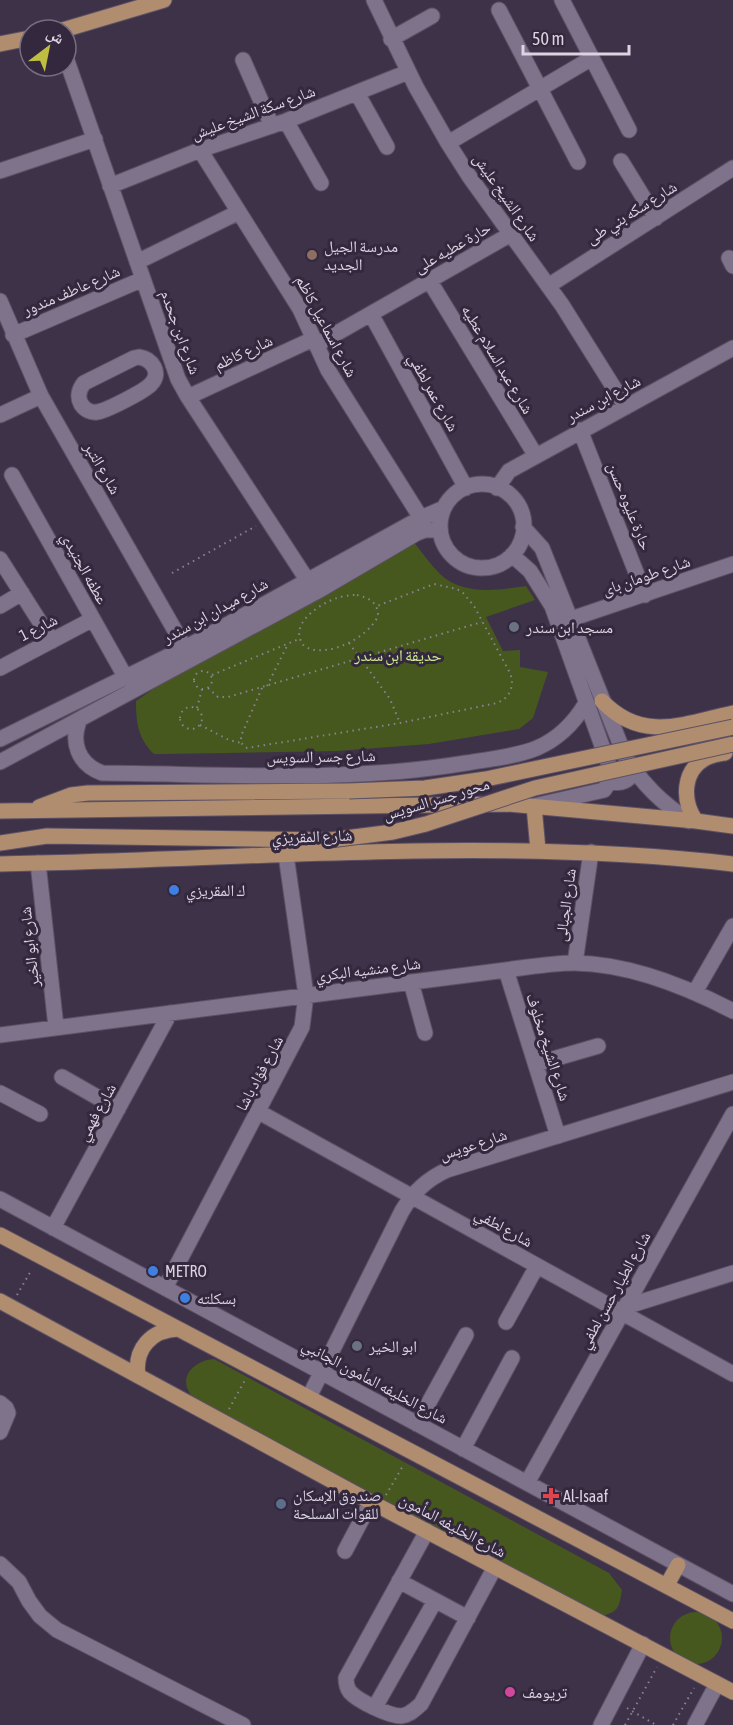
<svg xmlns="http://www.w3.org/2000/svg" width="733" height="1725" viewBox="0 0 733 1725" font-family="'Asap Condensed','Noto Naskh Arabic',sans-serif">
	<style>
		.green { fill: #46581e }
		.lines { fill: none; stroke-linecap: round; stroke-linejoin: round }
		.minor-casing { stroke: #5c5164; stroke-width: 17 }
		.major-casing { stroke: #5c5164; stroke-width: 17 }
		.path { stroke: #8c8294; stroke-width: 2; stroke-dasharray: 1.5 4.5; stroke-linecap: butt }
		.minor { stroke: #7f728b; stroke-width: 15 }
		.major { stroke: #b18d70; stroke-width: 15 }
		.major-bridge-casing { stroke: #5c5164; stroke-width: 17; stroke-linecap: butt }
		.major-bridge { stroke: #b18d70; stroke-width: 15 }
		.education-dot { fill: #8d6e63; stroke: #34283e; stroke-width: 2 }
		.worship-dot { fill: #6b7280; stroke: #34283e; stroke-width: 2 }
		.shop-dot { fill: #3f7fe0; stroke: #34283e; stroke-width: 2 }
		.health-dot { fill: #e0444e; stroke: #34283e; stroke-width: 2 }
		.service-dot { fill: #5c6f8a; stroke: #34283e; stroke-width: 2 }
		.hotel-dot { fill: #d1479c; stroke: #34283e; stroke-width: 2 }
		.labels { text-anchor: middle; stroke-width: 6; stroke-linejoin: round; paint-order: stroke }
		.street-label { font-size: 16px; fill: #dbd4e2; stroke: #34283e }
		.poi-label { font-size: 16px; fill: #dbd4e2; stroke: #34283e; text-anchor: start }
		.park-label { font-size: 16px; fill: #cdee8c; stroke: #34283e }
	</style>
	<rect width="100%" height="100%" fill="#3e3248"/>
	<path class="green" d="M413,541C422,552 430,564 440,574C463,596 498,590 526,586L535,600L486,617L503,651L520,650V667L548,672L533,718L519,729L429,744L337,751L162,754H154C138,739 136,722 136,701L175,674Z
		M214,1359L609,1573L622,1590C619,1607 619,1612 601,1616L198,1404C195,1400 191,1396 189,1392C179,1374 197,1360 214,1359Z
		M670 1638a26 26 0 1 1 52 0a26 26 0 1 1-52 0Z"/>
	<g class="lines">
		<g class="minor-casing">
			<path id="minor" d="M374,0L416,87L448,143L469,176L562,305L626,407
				M562,0L629,130
				M499,10L578,162
				M391,39L432,16
				M66,58L178,379L188,397L315,592
				M243,60L272,126
				M357,93L387,147
				M286,121L321,183
				M448,143L592,58
				M200,150L300,309L328,370L421,518
				M621,161L656,218
				M0,171L95,139
				M110,186L200,150L286,121L408,72
				M729,258L733,266
				M137,262L239,212
				M429,280L536,456
				M548,286L733,168
				M0,301L41,396L185,648
				M371,314L466,488
				M13,335L143,279
				M316,345L511,234
				M139,357C152,359 162,373 151,384C145,391 106,411 97,412C91,413 85,410 81,404C77,397 79,389 84,383L134,358Z
				M188,397L313,339
				M0,415L41,396
				M580,430L645,595
				M12,475L126,678
				M440 526a42 42 0 1 1 84 0a42 42 0 1 1-84 0Z
				M497,488L509,471L733,348
				M523,527L542,548L625,756C642,784 662,803 689,821
				M512,555L530,571L552,606L611,771L610,781L604,790L538,805
				M0,559L52,641
				M0,606L22,593
				M571,619L733,564
				M0,668L93,619
				M80,719C70,742 78,764 102,773C223,774 346,783 466,763C489,759 515,757 537,748C558,739 574,723 586,703
				M0,739L185,648L421,518L444,508
				M0,762L318,591L417,533L425,530H440
				M610,781C621,785 629,781 634,771
				M38,863L56,1027
				M575,963L591,852
				M506,970L558,1136
				M411,982L425,1033
				M695,992L733,926
				M0,1035L506,970C528,967 552,963 575,963C629,964 685,986 733,1011
				M536,1064L598,1046
				M62,1077L118,1109
				M0,1093L40,1114
				M259,1112L733,1374
				M0,1199L733,1594
				M53,1228L170,1013
				M165,1288L302,1027L306,995L286,855
				M625,1307L733,1273
				M506,1322L537,1266
				M309,1397L402,1211C413,1192 427,1179 447,1170L733,1082
				M0,1403L6,1408L8,1413L0,1432
				M417,1424L466,1335
				M463,1449L512,1358
				M527,1483L733,1114
				M427,1531L346,1678C346,1683 347,1688 350,1692C358,1701 389,1716 401,1716C410,1715 415,1709 421,1704L495,1567
				M345,1551L371,1502
				M0,1564L19,1582L29,1601L40,1616L57,1630L243,1725
				M399,1581L468,1618
				M375,1707L435,1601
				M601,1725L643,1644
				M695,1725L717,1684"/>
		</g>
		<g class="major-casing">
			<path id="major" d="M63,30L164,0
				M0,44L30,38
				M602,701C642,743 684,724 733,713
				M534,806L538,850
				M39,807L71,795L88,793L349,791
				M0,811L507,804L696,821L733,826
				M696,821C682,801 682,771 706,758C712,755 719,754 725,753
				M0,843L47,836L330,840
				M0,864C244,860 489,836 733,864
				M0,1235L733,1621
				M0,1301L371,1502L733,1692
				M138,1376C134,1349 151,1330 178,1329
				M667,1585L678,1565"/>
		</g>
		<path class="path" d="M172,573L256,526
			M357,595C369,598 378,602 378,616C369,637 326,660 304,646C287,625 319,604 337,598C343,596 350,595 357,595Z
			M349,643L390,699L400,723
			M194 680a9 9 0 1 1 18 0a9 9 0 1 1-18 0Z
			M212,675L299,639
			M267,686L288,644
			M208,688L218,697H228L482,622
			M262,688L241,736V743L247,748L400,723L497,703C510,698 515,686 510,673L474,606L463,593L457,589L434,584L377,606
			M180 718a11 11 0 1 1 22 0a11 11 0 1 1-22 0Z
			M197,708L202,689
			M200,725L229,740L241,743
			M17,1295L32,1269
			M229,1409L245,1380
			M386,1495L404,1464
			M627,1708L656,1725
			M625,1725L657,1667
			M673,1725L694,1688"/>
		<use href="#minor" class="minor"/>
		<use href="#major" class="major"/>
		<g class="major-bridge-casing">
			<path id="major-bridge" d="M349,791L425,788L486,779L733,727
				M330,840L393,832L426,824L535,788L733,744"/>
		</g>
		<use href="#major-bridge" class="major-bridge"/>
	</g>
	<circle class="education-dot" cx="312" cy="255" r="6"/>
	<g class="worship-dot">
		<circle cx="514" cy="627" r="6"/>
		<circle cx="357" cy="1346" r="6"/>
	</g>
	<g class="shop-dot">
		<circle cx="174" cy="890" r="6"/>
		<circle cx="153" cy="1271" r="6"/>
		<circle cx="185" cy="1298" r="6"/>
	</g>
	<path class="health-dot" d="M548 1487h6v6h6v6h-6v6h-6v-6h-6v-6h6z"/>
	<circle class="service-dot" cx="281" cy="1504" r="6"/>
	<circle class="hotel-dot" cx="510" cy="1692" r="6"/>
	<g class="labels">
		<g class="street-label">
			<text transform="translate(253 112) rotate(-20)" y="6">شارع سكة الشيخ عليش</text>
			<text transform="translate(507 197) rotate(55)" y="6">شارع الشيخ عليش</text>
			<text transform="translate(631 212) rotate(-32)" y="6">شارع سكه بني طى</text>
			<text transform="translate(452 247) rotate(-30)" y="6">حارة عطيه على</text>
			<text transform="translate(71 290) rotate(-23)" y="6">شارع عاطف مندور</text>
			<text transform="translate(327 326) rotate(62)" y="6">شارع اسماعيل كاظم</text>
			<text transform="translate(181 332) rotate(70)" y="6">شارع ابن جحدم</text>
			<text transform="translate(243 352) rotate(-25)" y="6">شارع كاظم</text>
			<text transform="translate(498 359) rotate(59)" y="6">شارع عبد السلام عطيه</text>
			<text transform="translate(434 392) rotate(61)" y="6">شارع عمر لطفي</text>
			<text transform="translate(603 398) rotate(-28)" y="6">شارع ابن سندر</text>
			<text transform="translate(103 468) rotate(60)" y="6">شارع التبر</text>
			<text transform="translate(630 506) rotate(68)" y="6">حارة عليوه حسن</text>
			<text transform="translate(85 568) rotate(61)" y="6">عطفه الجنيدي</text>
			<text transform="translate(646 575) rotate(-19)" y="6">شارع طومان باى</text>
			<text transform="translate(215 610) rotate(-29)" y="6">شارع ميدان ابن سندر</text>
			<text transform="translate(38 627) rotate(-27)" y="6">شارع 1</text>
			<text transform="translate(321 756) rotate(-1)" y="6">شارع جسر السويس</text>
			<text transform="translate(436 799) rotate(-17)" y="6">محور جسر السويس</text>
			<text transform="translate(312 836) rotate(-2)" y="6">شارع المقريزي</text>
			<text transform="translate(565 905) rotate(-82)" y="6">شارع الجبالى</text>
			<text transform="translate(29 947) rotate(-96)" y="6">شارع ابو الخير</text>
			<text transform="translate(368 969) rotate(-7)" y="6">شارع منشيه البكري</text>
			<text transform="translate(549 1047) rotate(72)" y="6">شارع الشيخ مخلوف</text>
			<text transform="translate(259 1073) rotate(-62)" y="6">شارع فؤاد باشا</text>
			<text transform="translate(96 1112) rotate(-61)" y="6">شارع فهمي</text>
			<text transform="translate(473 1144) rotate(-18)" y="6">شارع عويس</text>
			<text transform="translate(504 1227) rotate(29)" y="6">شارع لطفي</text>
			<text transform="translate(614 1290) rotate(-61)" y="6">شارع الطيار حسن لطفي</text>
			<text transform="translate(375 1381) rotate(28)" y="6">شارع الخليفه المأمون الجانبي</text>
			<text transform="translate(453 1525) rotate(28)" y="6">شارع الخليفه المأمون</text>
		</g>
		<g class="poi-label">
			<text x="324" y="252">مدرسة الجيل<tspan x="324" dy="18">الجديد</tspan></text>
			<text x="526" y="633">مسجد ابن سندر</text>
			<text x="186" y="896">ك المقريزي</text>
			<text x="165" y="1277">METRO</text>
			<text x="197" y="1304">بسكلته</text>
			<text x="369" y="1352">ابو الخير</text>
			<text x="293" y="1501">صندوق الإسكان<tspan x="293" dy="18">للقوات المسلحة</tspan></text>
			<text x="563" y="1502">Al-Isaaf</text>
			<text x="522" y="1698">تريومف</text>
		</g>
		<g class="park-label">
			<text x="398" y="661">حديقة ابن سندر</text>
		</g>
	</g>
	<g transform="translate(48 48) rotate(32)"><circle r="28" fill="#34283e" stroke="#776d80" stroke-width="1.5"/>
	<path d="M0-4.5L10 22L0 15L-10 22Z" fill="#c0be41"/>
	<text y="-9" font-size="16" font-weight="bold" text-anchor="middle" fill="#dbd4e2">ش</text>
	</g>
	<path d="M523 45v9h106v-9" fill="none" stroke="#dbd4e2" stroke-width="3"/>
	<text x="532" y="45" font-size="18" fill="#dbd4e2" stroke="#34283e" stroke-width="4.5" paint-order="stroke">50 m</text>
</svg>
